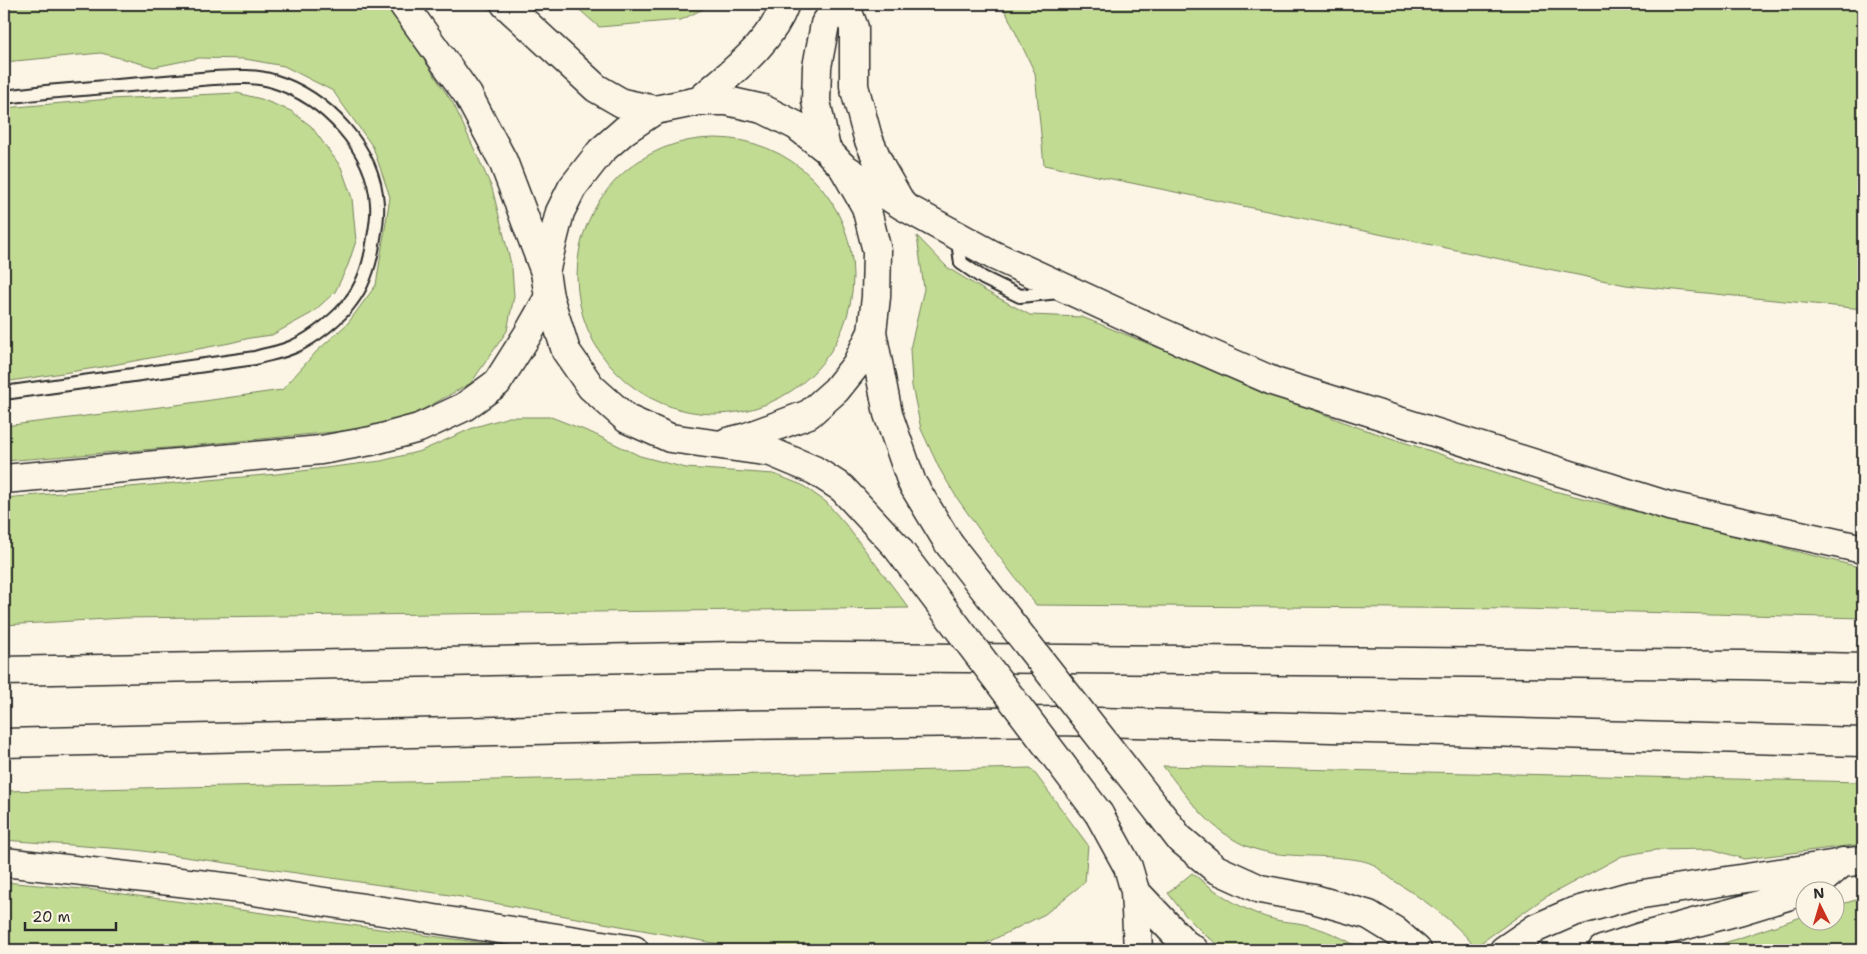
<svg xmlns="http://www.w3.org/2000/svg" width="1867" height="954" viewBox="0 0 1867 954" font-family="'Shantell Sans',sans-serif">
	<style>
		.green { fill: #c1db92; stroke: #76835e }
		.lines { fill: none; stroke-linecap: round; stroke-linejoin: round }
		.lane-casing { stroke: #2b2b2b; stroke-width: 16 }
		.primary-casing { stroke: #2b2b2b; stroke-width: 31 }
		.highway-casing { stroke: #2b2b2b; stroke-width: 31 }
		.lane { stroke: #fcf5e5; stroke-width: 12 }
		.primary { stroke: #fcf5e5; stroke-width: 28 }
		.highway { stroke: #fcf5e5; stroke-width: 28 }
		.primary-bridge-casing { stroke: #2b2b2b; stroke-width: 31; stroke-linecap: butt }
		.primary-bridge { stroke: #fcf5e5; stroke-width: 28 }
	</style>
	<rect width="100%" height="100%" fill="#fcf5e5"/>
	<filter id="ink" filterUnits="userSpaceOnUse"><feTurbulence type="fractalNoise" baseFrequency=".02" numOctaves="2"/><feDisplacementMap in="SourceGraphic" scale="10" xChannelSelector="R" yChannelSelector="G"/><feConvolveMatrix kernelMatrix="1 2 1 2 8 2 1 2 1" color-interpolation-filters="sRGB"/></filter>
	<g filter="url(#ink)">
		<path class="green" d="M4,4H385L397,19L454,105L492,188L512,268L514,296L507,331L471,383L404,420L374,428L179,447L4,461V426L176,405L282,390L316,352L348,323L376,285L390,197L373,147L333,91L284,66L245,59L199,58L154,67L101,53L4,62Z
			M573,4H713L681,20L599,27Z
			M1002,4H1863V309L1626,285L1044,165L1035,73Z
			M237,93L261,99L291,111L311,126L341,167L352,198L356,241L348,265L335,292L312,313L272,335L250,338L230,343L102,367L4,382V108L110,99Z
			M577 276a138 138 0 1 1 276 0a138 138 0 1 1-276 0Z
			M917,236L948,268L982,289L1030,315L1082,317L1351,425L1550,490L1863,568V618L1520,609L1036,605L988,542L957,498L939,468L921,429L912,386L910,349L924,289Z
			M509,417H551L592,433L640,456L686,468L774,474L802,485L826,502L846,525L909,608L124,618L4,625V498L277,474L381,461L421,451L475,427Z
			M1163,766L1863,782V844L1744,859L1712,849L1655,850L1622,856L1544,898L1475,947C1453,919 1422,899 1393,880C1386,875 1379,868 1372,864C1364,860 1351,859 1342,858C1309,854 1276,859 1244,845C1208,828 1187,797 1163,766Z
			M1031,768L1088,845L1085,882L1045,914L972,950H752L450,895L136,850L4,840V791Z
			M1192,873C1217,893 1244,912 1276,920C1285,922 1294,922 1303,924C1324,929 1344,938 1363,950H1226L1205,935L1185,915L1168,893Z
			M4,882L94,890L534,950H4Z
			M1863,898V950H1704L1804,916V922H1834L1835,906Z"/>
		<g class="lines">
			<g class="lane-casing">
				<path id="lane" d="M4,97L46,92L213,78C232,77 255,75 273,81C325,97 374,148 377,204C378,215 376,227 374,238C371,261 365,283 351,301C340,317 313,338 295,346C283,352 268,354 255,358L4,393
					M957,235L961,263L983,278L1020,296L1059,292"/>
			</g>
			<g class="primary-casing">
				<path id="primary" d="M403,4L468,95L503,161L545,272
					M505,4L596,88L622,103L655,110
					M699,101C730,73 770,45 785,4
					M826,149L816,101L817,67L825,24L839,4
					M727,442L747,437L809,414L836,390L856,365L872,332
					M896,546L842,488L814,470L771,452L670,438L627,419L591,387L566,351L549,297L545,272L560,212L572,188L601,151L625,130L655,110L699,101H727L763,109L797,126L826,149L843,167L866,207L877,251L876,297L872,332L888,414L912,483L949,544
					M1159,812L1179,838L1216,869L1260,889L1314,899L1369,915L1395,931L1417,950
					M1099,814L1128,867L1135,891L1138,950
					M1135,891L1185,944L1194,950"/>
			</g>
			<g class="highway-casing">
				<path id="highway" d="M845,4L854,28V86L868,138L881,168L900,201
					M843,167L903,206L993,255L1156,330L1275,382L1669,506L1863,549
					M4,479L321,450L371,441L419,428L464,407L497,383L528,334L549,297
					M4,671L733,656L1743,665L1863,668
					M4,743L737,725L1059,721L1863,742
					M4,862L241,889L634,950
					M1504,950L1536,928L1573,912L1630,896L1863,860
					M1602,950L1641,937L1742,910L1813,888L1843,862"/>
			</g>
			<use href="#lane" class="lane"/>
			<use href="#primary" class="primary"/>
			<use href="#highway" class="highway"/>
			<g class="primary-bridge-casing">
				<path id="primary-bridge" d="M949,544L1159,812
					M896,546L1099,814"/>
			</g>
			<use href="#primary-bridge" class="primary-bridge"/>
		</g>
	</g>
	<rect width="1867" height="954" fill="none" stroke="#fcf5e5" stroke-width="20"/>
	<rect x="10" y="10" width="1847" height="934" fill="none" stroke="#2b2b2b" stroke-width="2" filter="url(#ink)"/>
	<g transform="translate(1820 906) rotate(355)"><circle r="24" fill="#fcf5e5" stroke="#a8a49b"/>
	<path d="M0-4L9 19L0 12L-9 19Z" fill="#c8321e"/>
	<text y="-8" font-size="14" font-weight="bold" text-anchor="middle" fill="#2b2b2b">N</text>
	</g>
	<path d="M25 922v8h91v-8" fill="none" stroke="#2b2b2b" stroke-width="2.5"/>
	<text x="32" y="922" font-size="15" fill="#2b2b2b" stroke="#fcf5e5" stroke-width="4" paint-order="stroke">20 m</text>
</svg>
